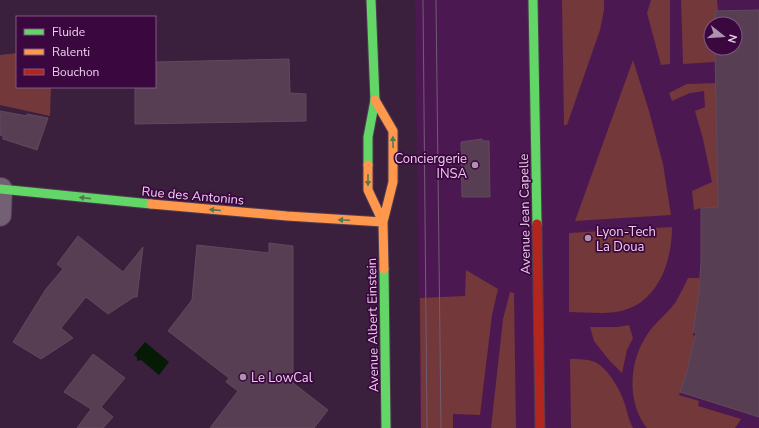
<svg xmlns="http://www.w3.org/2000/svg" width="759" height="428" viewBox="0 0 759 428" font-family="'Nunito Sans',sans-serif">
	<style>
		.built { fill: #4c1851; fill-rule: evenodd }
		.green { fill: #733839 }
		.water { fill: #051b06 }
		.building { fill: #573e53; stroke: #62495e }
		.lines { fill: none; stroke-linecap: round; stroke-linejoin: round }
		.street-casing { stroke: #503c51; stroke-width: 24 }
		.fast-casing { stroke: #503c51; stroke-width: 11 }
		.slow-casing { stroke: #503c51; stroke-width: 11 }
		.jam-casing { stroke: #503c51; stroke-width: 11 }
		.street { stroke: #746075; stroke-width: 22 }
		.fast { stroke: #63d668; stroke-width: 9 }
		.slow { stroke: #ff974d; stroke-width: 9 }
		.jam { stroke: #b3261e; stroke-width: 9 }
		.tram { stroke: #715e73; stroke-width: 1 }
		.oneway { fill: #517955 }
		.poi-dot { fill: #ae92b0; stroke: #3a073e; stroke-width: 1.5 }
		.labels { text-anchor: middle; stroke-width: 3.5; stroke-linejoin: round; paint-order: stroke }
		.poi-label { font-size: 13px; fill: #edcfee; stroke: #3a073e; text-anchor: start }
		.street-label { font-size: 13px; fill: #edcfee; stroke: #3a073e }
	</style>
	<rect width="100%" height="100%" fill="#3a203c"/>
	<path class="built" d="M415,0H759V428H420ZM711,24H735V48H711Z"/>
	<path class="green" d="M562,0H604V10L600,30L567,125H564Z
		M651,0H670V64L661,65L647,13Z
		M681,0H717L718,11L715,12V24H711V48H715V62L683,64Z
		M17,53V87H51L50,116L0,105V55Z
		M633,60L649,111L663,164L671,215L575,221Z
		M716,83L718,207L701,208L694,210L692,191L712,182L703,139L695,111L705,107L704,91L690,93L672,101L669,93L687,84Z
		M672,227C672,263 657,306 616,312C601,314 585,312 569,312V233Z
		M466,270L498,289L492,315L480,415L453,414V428H421L420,298L465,296Z
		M688,278H699V294L693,335L695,336L687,374L679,395L699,401L698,406L741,419L735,428H647C627,403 629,364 645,338C653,324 666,315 675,303C680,295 684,286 688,278Z
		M510,292L514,293L516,428H491L503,319Z
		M629,325L633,338L627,350L622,373L609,360L594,341L590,327H618Z
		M570,359C579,359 587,359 595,362C607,368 618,386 623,399C627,409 628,419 633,428H571Z"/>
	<path class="water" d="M145,342L169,362L159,375L141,360L137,361V357L134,355Z"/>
	<path class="building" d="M759,10V417L680,392L687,371L696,333L693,332L699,292L701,261V208L718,207L715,48H735V24H715V11Z
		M289,59L290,93L306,94V121L135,124V87H155V62Z
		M0,111L27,116V114L48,118L37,150L3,139V136L0,135Z
		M482,139V141H489L490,197H462L461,142Z
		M78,236L123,272L143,247L137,297H134L108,314L86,297L61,328L73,338L41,359L13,342L46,289L63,269L57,264Z
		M269,243L293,246V383L328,410L314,428H210L238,391L226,382L229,378L168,331L192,300L197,245L269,253Z
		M93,354L125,378L101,407L113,417L103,428H77L91,409L64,392Z"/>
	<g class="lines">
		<g class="street-casing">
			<path id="street" d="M0,215L1,189"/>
		</g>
		<g class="fast-casing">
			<path id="fast" d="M533,0L537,224
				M368,165V137L375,100L371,0
				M0,189L151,204
				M384,269L386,428"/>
		</g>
		<g class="slow-casing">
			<path id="slow" d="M375,100L393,131V182L383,222L384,269
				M368,165V190L383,222
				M151,204L287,216L383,222"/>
		</g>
		<g class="jam-casing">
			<path id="jam" d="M537,224L540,428"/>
		</g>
		<use href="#street" class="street"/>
		<use href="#fast" class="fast"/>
		<use href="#slow" class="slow"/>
		<use href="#jam" class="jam"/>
		<path class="tram" d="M423,0L427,428
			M436,0L441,428"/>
	</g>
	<defs><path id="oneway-solid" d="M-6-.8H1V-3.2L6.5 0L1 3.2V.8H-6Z"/></defs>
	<g class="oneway">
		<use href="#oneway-solid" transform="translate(393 142) rotate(-91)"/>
		<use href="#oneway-solid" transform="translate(368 180) rotate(90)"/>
		<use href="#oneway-solid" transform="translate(85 198) rotate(-174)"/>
		<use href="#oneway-solid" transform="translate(215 210) rotate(-175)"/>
		<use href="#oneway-solid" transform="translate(344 220) rotate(-177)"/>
	</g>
	<g class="poi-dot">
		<circle cx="475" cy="165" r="4"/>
		<circle cx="588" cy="238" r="4"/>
		<circle cx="243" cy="377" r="4"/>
	</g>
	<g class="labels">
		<g class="poi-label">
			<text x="467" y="163" text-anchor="end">Conciergerie<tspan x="467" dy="15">INSA</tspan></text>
			<text x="596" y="236">Lyon-Tech<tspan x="596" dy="15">La Doua</tspan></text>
			<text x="251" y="382">Le LowCal</text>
		</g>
		<g class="street-label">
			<text transform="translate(193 195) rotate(5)" y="5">Rue des Antonins</text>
			<text transform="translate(524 214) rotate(-91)" y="5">Avenue Jean Capelle</text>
			<text transform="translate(372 325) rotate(-91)" y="5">Avenue Albert Einstein</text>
		</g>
	</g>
	<rect x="16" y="16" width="140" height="72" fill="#3a073e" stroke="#825784"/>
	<rect x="24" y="29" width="20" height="6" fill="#63d668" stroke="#825784"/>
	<text x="52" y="36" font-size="12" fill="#edcfee">Fluide</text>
	<rect x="24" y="49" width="20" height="6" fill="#ff974d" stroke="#825784"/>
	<text x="52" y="56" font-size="12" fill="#edcfee">Ralenti</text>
	<rect x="24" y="69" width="20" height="6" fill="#b3261e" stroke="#825784"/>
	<text x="52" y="76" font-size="12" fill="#edcfee">Bouchon</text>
	<g transform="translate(723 36) rotate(107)"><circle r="19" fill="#3a073e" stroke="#825784"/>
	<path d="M0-3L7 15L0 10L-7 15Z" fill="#ae92b0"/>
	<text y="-6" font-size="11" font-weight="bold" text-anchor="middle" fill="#edcfee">N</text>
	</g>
</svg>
